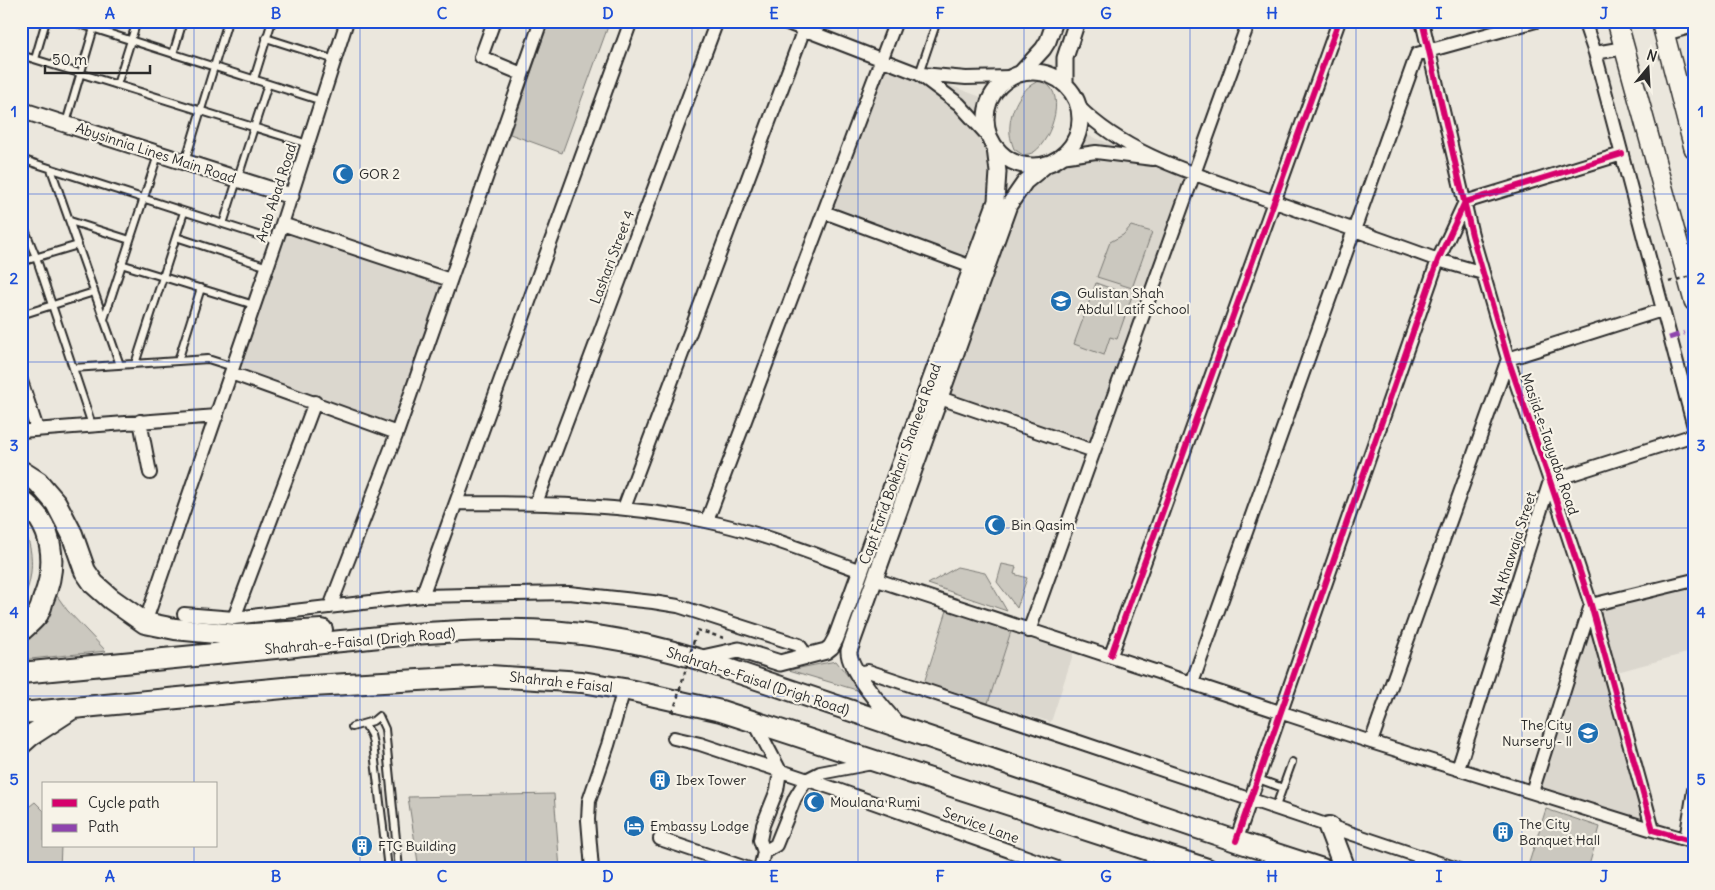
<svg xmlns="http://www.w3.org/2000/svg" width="1715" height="890" viewBox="0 0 1715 890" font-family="Delius,sans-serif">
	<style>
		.built { fill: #dbd7ce }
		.green { fill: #cbc8bf; stroke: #7b7a75 }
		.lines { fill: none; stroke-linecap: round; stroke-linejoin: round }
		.service-casing { stroke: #2b2b2b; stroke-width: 10 }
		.minor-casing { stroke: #2b2b2b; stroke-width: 16 }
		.tertiary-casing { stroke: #2b2b2b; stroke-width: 19 }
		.primary-casing { stroke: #2b2b2b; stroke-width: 22 }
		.trunk-casing { stroke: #2b2b2b; stroke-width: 24 }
		.path { stroke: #2b2b2b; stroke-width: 2.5; stroke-dasharray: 4 4; stroke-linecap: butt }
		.service { stroke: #f7f3e8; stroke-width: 6 }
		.minor { stroke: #f7f3e8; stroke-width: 12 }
		.tertiary { stroke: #f7f3e8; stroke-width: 15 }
		.primary { stroke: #f7f3e8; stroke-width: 19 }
		.trunk { stroke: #f7f3e8; stroke-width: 20 }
		.path-bridge { stroke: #2b2b2b; stroke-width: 2.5; stroke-dasharray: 4 4; stroke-linecap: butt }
		.quiet { stroke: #8e44ad; stroke-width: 5; stroke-dasharray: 10 5; stroke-linecap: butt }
		.cycleway-casing { stroke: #f7f3e8; stroke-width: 9 }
		.cycleway { stroke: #d6006c; stroke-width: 6 }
		.grid { fill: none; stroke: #1d4ed8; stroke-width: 1; stroke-opacity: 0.55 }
		.labels { text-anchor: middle; stroke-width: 4.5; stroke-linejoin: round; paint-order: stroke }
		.street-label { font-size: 14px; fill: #2b2b2b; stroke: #f7f3e8 }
		.poi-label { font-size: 14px; fill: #2b2b2b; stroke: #f7f3e8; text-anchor: start }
		.neatline { fill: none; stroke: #1d4ed8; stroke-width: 2 }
		.grid-label { font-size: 16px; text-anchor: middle; font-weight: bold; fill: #1d4ed8 }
	</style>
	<rect width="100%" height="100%" fill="#ebe7dd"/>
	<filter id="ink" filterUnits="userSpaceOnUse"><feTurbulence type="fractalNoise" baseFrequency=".02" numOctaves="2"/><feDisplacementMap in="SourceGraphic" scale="10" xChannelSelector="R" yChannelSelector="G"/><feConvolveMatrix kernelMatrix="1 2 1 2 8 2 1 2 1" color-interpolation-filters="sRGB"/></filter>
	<g filter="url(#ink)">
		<path class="built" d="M882,60L989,100L986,112L985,125L998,172L972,267L824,212Z
			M1078,132L1195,173L1094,451L940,398L1009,205L1047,164L1061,157L1072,146Z
			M282,224L450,280L397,433L231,373Z
			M1694,580V651L1610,674L1653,830L1532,792L1591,605Z
			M1013,625L1076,645L1051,722L988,703Z"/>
		<path class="green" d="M549,21H610L562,153L510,134Z
			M1040,81C1069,88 1052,140 1034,152C1031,154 1027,154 1023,155L1014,149C1011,141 1009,134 1010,125C1011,108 1023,85 1040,81Z
			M1131,226L1152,232L1132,288L1097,277L1110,242L1123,235Z
			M1096,283L1132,296L1117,339L1110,337L1104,355L1074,344Z
			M21,525C36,549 34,580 21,604Z
			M1002,564L1016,567L1014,574L1027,578L1017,608L997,582Z
			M957,567L985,573L1007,611L928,584Z
			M55,593L67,610L106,651L21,660V643C38,628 50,614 55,593Z
			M949,604L1013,625L988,703L924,683Z
			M836,661L860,691L789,670Z
			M554,794L560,869H419L408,797Z
			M35,802L44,811V846H61L60,869H21V813Z
			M1546,809L1600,827L1588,869H1527Z"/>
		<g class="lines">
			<g class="service-casing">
				<path id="service" d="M70,21L322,101
					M266,38L335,60
					M173,54L183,21
					M21,55L308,144
					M35,59L46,21
					M919,74L937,21
					M254,79L272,21
					M117,85L137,21
					M66,123L96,21
					M21,159L276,241
					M185,162L228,21
					M51,169L120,365
					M21,220L36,257L92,425
					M70,221L130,240
					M223,224L268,84
					M176,237L268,267
					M21,262L78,245
					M121,264L254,305
					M21,315L94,292
					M104,319L158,155
					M178,361L201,288
					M135,364L184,212
					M73,368L208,359L233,367
					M365,724L371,735L373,744L388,869
					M352,727L373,721L379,716L385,729L399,869
					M1258,779L1283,788
					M1275,809L1292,762"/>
			</g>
			<g class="minor-casing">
				<path id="minor" d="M494,21L481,57L522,74
					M782,21L919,74L959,104L989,137
					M1422,21L1472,235L1508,359L1550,481L1591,605L1653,830L1694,842
					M1584,21L1595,53L1694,427
					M1665,34L1694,26
					M1595,53L1624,48
					M922,74L966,78L1011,77
					M1078,106C1127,156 1199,175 1263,198C1322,218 1380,239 1438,260L1483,273
					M1061,157L1096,152L1153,159
					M824,212L972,267
					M282,224L450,280
					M231,373L397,433
					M21,381L37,429
					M940,398L1094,451
					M140,421L150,473
					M21,431L217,416
					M457,503C542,503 623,504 706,521C759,532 810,553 861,571
					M536,503L717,21
					M624,508L807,21
					M707,521L896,21
					M874,579L1371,742L1653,830
					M422,596L631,21
					M330,607L397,433L541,21
					M184,614L234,618L422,596L569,593L653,602L678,606L799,645L802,649L805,657
					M234,618L315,402
					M145,623L282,224L347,21
					M1029,631L1249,21
					M1111,655L1339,21
					M857,673L868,671L1457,869
					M1192,683L1417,54L1536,21
					M755,723L780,771L777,790L763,825L760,840L764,852L760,869
					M674,738L700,744L838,790L1060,869
					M1371,742L1508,359L1662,310
					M1458,769L1550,481L1694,435
					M1532,792L1591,605L1694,580
					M660,839L749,869
					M1686,840L1694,790
					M1236,841L1438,260L1465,202L1622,154
					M764,852L776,845L795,798L806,780L820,773L872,763
					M592,869L588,820L589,801L608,745L624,689"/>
			</g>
			<g class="tertiary-casing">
				<path id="tertiary" d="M986 119a47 47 0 1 1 94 0a47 47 0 1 1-94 0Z
					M1021,73L1043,49L1048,41L1055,21
					M1065,84V58L1077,21
					M21,110L291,196
					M698,659L739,650L780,663L826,651L831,647L836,638L996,201L998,172L995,148
					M900,728C887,713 848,670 849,651L1009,205L1025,182L1047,164"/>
			</g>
			<g class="primary-casing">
				<path id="primary" d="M1617,21L1694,301
					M1661,21L1694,148"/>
			</g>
			<g class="trunk-casing">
				<path id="trunk" d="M21,471L38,482L56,503L72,534L85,571L94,584L111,599L145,623L175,629L236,635L322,630
					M21,500C54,524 58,564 43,600C42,605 40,610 38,614C34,620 26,626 21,631
					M21,673C113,664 205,655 296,646C362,639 427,631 493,630C561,628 633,639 698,659L1236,841L1322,869
					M21,713L294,687L490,676L582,682L624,689L721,711L1207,869
					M21,744L30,736L70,710
					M1329,827L1345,869"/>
			</g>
			<path class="path" d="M697,630L724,638"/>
			<use href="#service" class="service"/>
			<use href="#minor" class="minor"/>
			<use href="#tertiary" class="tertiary"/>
			<use href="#primary" class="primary"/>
			<use href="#trunk" class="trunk"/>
			<path class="path-bridge" d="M1669,282L1694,275
				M673,713L697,630"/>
			<path class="quiet" d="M1669,338L1684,333"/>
			<g class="cycleway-casing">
				<path id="cycleway" d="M1422,21L1472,235L1508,359L1550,481L1591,605L1653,830L1694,842
					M1111,655L1339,21
					M1236,841L1438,260L1465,202L1622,154"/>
			</g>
			<use href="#cycleway" class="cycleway"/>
		</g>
	</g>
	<path class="grid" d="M194,21V784M360,21V869M526,21V869M692,21V869M858,21V869M1024,21V869M1190,21V869M1356,21V869M1522,21V869M21,194H1694M21,362H1694M21,528H1694M21,696H1694M194,846V869"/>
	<defs>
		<g id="mosque-disc" transform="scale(1.125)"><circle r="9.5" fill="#1f6fb2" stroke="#f7f3e8"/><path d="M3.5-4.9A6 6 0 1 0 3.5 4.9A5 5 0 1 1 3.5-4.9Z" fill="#fff"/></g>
		<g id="school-disc" transform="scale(1.125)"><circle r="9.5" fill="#1f6fb2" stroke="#f7f3e8"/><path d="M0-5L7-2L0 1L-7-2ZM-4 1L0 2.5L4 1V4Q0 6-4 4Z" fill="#fff"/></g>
		<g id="building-disc" transform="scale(1.125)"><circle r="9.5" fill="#1f6fb2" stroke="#f7f3e8"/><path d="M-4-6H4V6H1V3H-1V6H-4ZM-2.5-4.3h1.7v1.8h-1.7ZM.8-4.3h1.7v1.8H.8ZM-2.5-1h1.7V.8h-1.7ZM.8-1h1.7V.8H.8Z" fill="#fff"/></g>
		<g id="hotel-disc" transform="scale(1.125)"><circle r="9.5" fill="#1f6fb2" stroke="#f7f3e8"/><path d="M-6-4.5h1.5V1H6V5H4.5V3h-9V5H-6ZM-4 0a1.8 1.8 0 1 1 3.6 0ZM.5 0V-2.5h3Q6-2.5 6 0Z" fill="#fff"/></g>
	</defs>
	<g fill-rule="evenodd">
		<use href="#mosque-disc" x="343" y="174"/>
		<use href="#school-disc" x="1061" y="301"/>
		<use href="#mosque-disc" x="995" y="525"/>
		<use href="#school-disc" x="1588" y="733"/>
		<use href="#building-disc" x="660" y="780"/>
		<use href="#mosque-disc" x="814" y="802"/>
		<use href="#hotel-disc" x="634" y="826"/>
		<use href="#building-disc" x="1503" y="832"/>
		<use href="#building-disc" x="362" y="846"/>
	</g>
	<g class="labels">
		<g class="street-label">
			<text transform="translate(156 153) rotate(18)" y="5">Abysinnia Lines Main Road</text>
			<text transform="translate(276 193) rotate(-72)" y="5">Arab Abad Road</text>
			<text transform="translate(612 257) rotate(-69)" y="5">Lashari Street 4</text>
			<text transform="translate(1550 444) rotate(71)" y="5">Masjid-e-Tayyaba Road</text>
			<text transform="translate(900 464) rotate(-70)" y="5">Capt Farid Bokhari Shaheed Road</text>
			<text transform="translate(1513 549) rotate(-72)" y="5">MA Khawaja Street</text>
			<text transform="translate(360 641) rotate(-5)" y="5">Shahrah-e-Faisal (Drigh Road)</text>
			<text transform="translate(758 681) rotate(18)" y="5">Shahrah-e-Faisal (Drigh Road)</text>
			<text transform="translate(561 682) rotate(6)" y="5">Shahrah e Faisal</text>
			<text transform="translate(981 825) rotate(20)" y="5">Service Lane</text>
		</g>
		<g class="poi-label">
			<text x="359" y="179">GOR 2</text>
			<text x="1077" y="298">Gulistan Shah<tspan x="1077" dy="16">Abdul Latif School</tspan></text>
			<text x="1011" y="530">Bin Qasim</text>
			<text x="1572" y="730" text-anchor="end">The City<tspan x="1572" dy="16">Nursery - ll</tspan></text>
			<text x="676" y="785">Ibex Tower</text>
			<text x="830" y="807">Moulana Rumi</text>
			<text x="1519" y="829">The City<tspan x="1519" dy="16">Banquet Hall</tspan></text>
			<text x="650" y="831">Embassy Lodge</text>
			<text x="378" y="851">FTC Building</text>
		</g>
	</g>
	<rect width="1715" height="890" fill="none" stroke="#f7f3e8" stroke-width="55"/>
	<rect x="42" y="782" width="175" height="65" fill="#f7f3e8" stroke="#a5a39c"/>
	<rect x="52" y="799" width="25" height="8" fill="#d6006c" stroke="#a5a39c"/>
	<text x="88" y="808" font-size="15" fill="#2b2b2b">Cycle path</text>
	<rect x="52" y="824" width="25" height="8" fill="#8e44ad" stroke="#a5a39c"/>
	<text x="88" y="832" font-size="15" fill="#2b2b2b">Path</text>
	<g transform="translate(1648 68) rotate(18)" stroke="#f7f3e8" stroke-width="4" paint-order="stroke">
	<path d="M0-4L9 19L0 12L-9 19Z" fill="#2b2b2b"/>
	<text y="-8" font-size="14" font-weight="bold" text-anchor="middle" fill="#2b2b2b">N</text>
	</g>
	<path d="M45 65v8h105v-8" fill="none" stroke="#2b2b2b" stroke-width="2.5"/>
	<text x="52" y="65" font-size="15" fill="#2b2b2b" stroke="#f7f3e8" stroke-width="4" paint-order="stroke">50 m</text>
	<rect x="28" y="28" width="1660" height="834" class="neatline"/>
	<g class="grid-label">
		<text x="110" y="19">A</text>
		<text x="276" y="19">B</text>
		<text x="442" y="19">C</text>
		<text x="608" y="19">D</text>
		<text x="774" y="19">E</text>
		<text x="940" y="19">F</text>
		<text x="1106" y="19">G</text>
		<text x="1272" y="19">H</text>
		<text x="1439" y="19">I</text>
		<text x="1604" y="19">J</text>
		<text x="14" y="117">1</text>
		<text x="1701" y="117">1</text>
		<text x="14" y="284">2</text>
		<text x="1701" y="284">2</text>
		<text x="14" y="451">3</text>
		<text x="1701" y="451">3</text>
		<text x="14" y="618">4</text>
		<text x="1701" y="618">4</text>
		<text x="14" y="785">5</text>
		<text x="1701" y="785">5</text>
		<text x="110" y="882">A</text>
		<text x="276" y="882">B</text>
		<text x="442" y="882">C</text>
		<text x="608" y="882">D</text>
		<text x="774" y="882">E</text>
		<text x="940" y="882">F</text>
		<text x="1106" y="882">G</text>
		<text x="1272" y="882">H</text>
		<text x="1439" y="882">I</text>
		<text x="1604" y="882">J</text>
	</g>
</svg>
